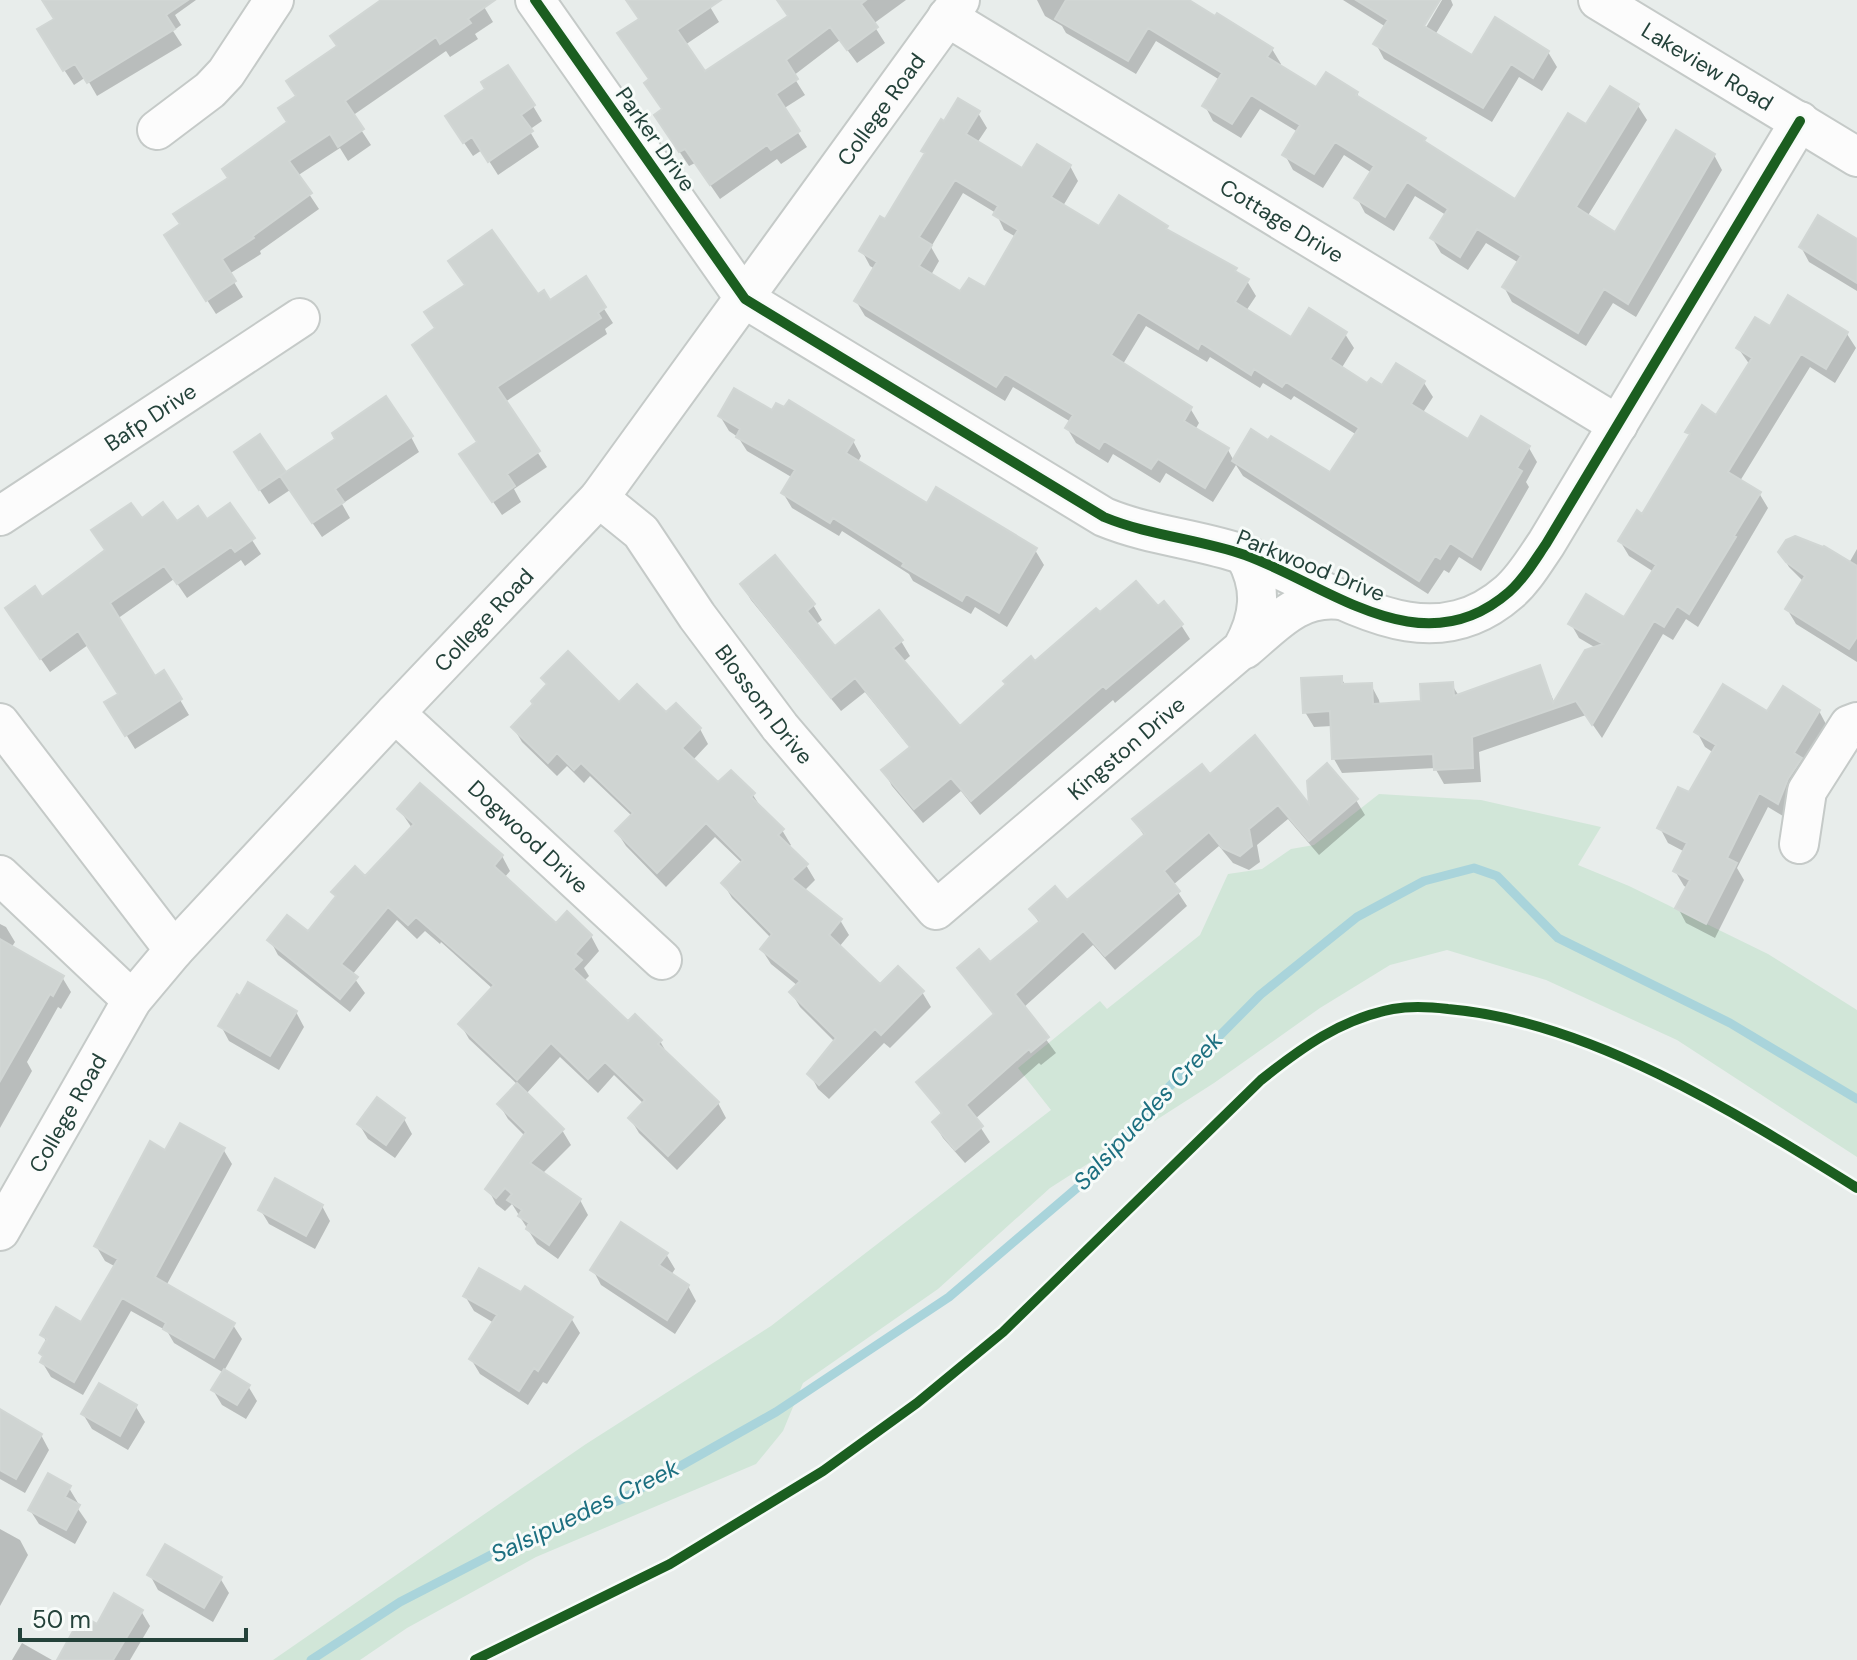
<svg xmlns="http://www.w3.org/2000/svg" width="1857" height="1660" viewBox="0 0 1857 1660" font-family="'DM Sans',sans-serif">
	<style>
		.green { fill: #d1e6d8 }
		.shadow { fill: #0003; fill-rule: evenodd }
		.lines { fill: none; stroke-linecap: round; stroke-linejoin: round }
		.stream { stroke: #a9d4db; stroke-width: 9 }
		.building { fill: #cfd4d2; stroke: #d1d6d4; stroke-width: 2; fill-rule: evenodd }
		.minor-casing { stroke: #c5cac8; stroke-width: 42 }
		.minor { stroke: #fcfcfc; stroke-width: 38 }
		.cycleway-casing { stroke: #f7fbf9; stroke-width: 15 }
		.cycleway { stroke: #1b5e20; stroke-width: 10 }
		.labels { text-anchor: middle; stroke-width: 6; stroke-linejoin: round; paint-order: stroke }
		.street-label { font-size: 22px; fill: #24423a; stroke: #f7fbf9 }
		.water-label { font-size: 24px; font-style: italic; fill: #1c6f80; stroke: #f7fbf9 }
	</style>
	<rect width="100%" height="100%" fill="#e8edeb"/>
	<path class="green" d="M1379,794L1481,800L1601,827L1578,865L1629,886L1768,954L1857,1010V1157L1677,1040L1546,980L1447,950L1390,965L1320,1008L1214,1083L1050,1188L938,1289L803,1383L783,1431L756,1464L536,1557L407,1628L360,1660H273L586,1444L771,1326L1051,1110L1018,1068L1100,1001L1107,1009L1200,935L1228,874L1262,869L1291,849L1314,845Z"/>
	<path class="shadow" d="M62,0H196L175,15L181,25L173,31L182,45L97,96L86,77L74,85L48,45Z
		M383,0H480L493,22L475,34L478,39L450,57L446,51L352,116L371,145L348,161L340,148L297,176L319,209L260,251L261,254L229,274L243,297L216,314L175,250L182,225L289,123L298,98Z
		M633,0H706L719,22L685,45L704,74L790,17L779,0H906L873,24L885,43L857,63L840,40L793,76L805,95L783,109L807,147L781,164L777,159L720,199L695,163L689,166L665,130L664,110Z
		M1037,0H1186L1272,49L1281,64L1279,67L1317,90L1357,93L1360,100L1424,140L1428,146L1515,202L1587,127L1638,106L1647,120L1587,217L1616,235L1714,155L1722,170L1636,317L1613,303L1586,346L1512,302L1504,287L1519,263L1486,243L1468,270L1441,253L1432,238L1446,215L1415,196L1394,231L1365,213L1357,198L1372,173L1344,155L1323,188L1293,170L1285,155L1298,132L1260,109L1241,138L1213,121L1205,106L1220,80L1156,41L1136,74L1066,33L1062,26L1045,16Z
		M1343,0H1437L1417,34L1421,36L1442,0H1451L1453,5L1435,35L1473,58L1548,52L1557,67L1542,91L1519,77L1492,122L1384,59L1376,44L1386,27Z
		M533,106L542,121L529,130L539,147L498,175L482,150L473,156L456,131Z
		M978,113L987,128L977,143L1023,170L1070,166L1078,181L1063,206L1100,229L1166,227L1170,233L1235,269L1239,276L1247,281L1256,296L1246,311L1292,339L1345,334L1354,348L1341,369L1368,385L1383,387L1424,383L1433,397L1422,414L1468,441L1529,448L1537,462L1526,482L1529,487L1481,571L1459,557L1449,573L1444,570L1428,594L1243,476L1236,465L1213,502L1166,473L1160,483L1113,454L1108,463L1076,443L1067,428L1071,422L1013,387L1005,401L865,316L856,301L875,269L870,266L862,251L886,222L926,155L923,151ZM963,193L996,213L1004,230L1016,237L985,290L961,294L931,275L939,261L931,247ZM1146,326L1207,362L1210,357L1260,388L1263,383L1291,400L1294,396L1357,435L1331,475L1269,443L1234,461L1228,450L1195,430L1199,423L1190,408L1123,364Z
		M1857,242V291L1809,262L1801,247Z
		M585,279L613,323L605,329L607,334L505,402L547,467L514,489L521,502L502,515L471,469L479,443L423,360L538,296L550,303Z
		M1770,328L1847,334L1856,348L1835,383L1810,367L1740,481L1759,493L1768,508L1698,627L1686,619L1673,640L1663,634L1602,738L1586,715L1479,752L1481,782L1444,784L1435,768L1342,773L1334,759L1332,726L1314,727L1305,712L1341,678L1346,686L1371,685L1379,700L1380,706L1423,703L1452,685L1459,696L1539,668L1555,704L1596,648L1579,638L1571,624L1625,620L1654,572L1629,556L1620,541L1643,516L1691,437L1688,432L1717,417L1750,365L1738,348Z
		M773,413L853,441L861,456L858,462L927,506L1035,550L1044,565L1007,627L975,607L971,614L913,581L909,574L842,531L839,536L792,508L783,493L793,478L747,451L738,437L729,431L720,416Z
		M411,437L419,452L342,504L350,518L322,537L290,490L269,504L245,467L285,476Z
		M230,506L261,554L245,566L241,560L187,598L174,579L117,619L155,678L164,673L189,715L135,749L116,718L120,695L88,645L50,672L16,623L42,600L106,552L141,521L176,524L207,522Z
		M1857,549V662L1796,624L1787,609L1804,582L1789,567L1780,552L1849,563Z
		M742,585L813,605L822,620L815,625L834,649L901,641L910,656L903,662L960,729L1035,664L1157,609L1181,625L1190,639L1115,703L1113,700L980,815L961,791L923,823L892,786L884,771L911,749L865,692L841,711L751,600Z
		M544,679L619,705L666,715L700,729L708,744L693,760L718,785L753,795L762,809L782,830L791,845L788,847L806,865L815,880L804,891L840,920L849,935L839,947L880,987L922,992L931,1007L890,1048L884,1043L829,1099L818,1089L810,1074L835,1042L800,1007L791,992L798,986L771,964L762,950L771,938L732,898L723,883L743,864L715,837L666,887L626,846L617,832L632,816L590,776L584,783L567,766L557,776L522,742L513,727L535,705L548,686Z
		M1819,711L1827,726L1786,818L1768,807L1737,868L1744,880L1715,938L1686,923L1678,908L1688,888L1684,886L1675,871L1685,852L1668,843L1660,828L1690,795L1714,753L1705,747L1697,732L1768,713Z
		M1210,777L1311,810L1356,800L1365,815L1319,855L1288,819L1257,845L1260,862L1249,870L1233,863L1219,846L1173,885L1187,906L1115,970L1093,945L1023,1008L1056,1053L1041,1065L1039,1063L975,1119L990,1142L965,1163L943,1138L934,1123L943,1116L918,1082L995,1016L959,968L990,965L1040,924L1031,910L1066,903L1145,837L1134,820Z
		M399,809L502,856L510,871L504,878L556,926L591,936L599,951L584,968L589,976L583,982L628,1024L660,1041L669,1057L718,1103L726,1118L677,1170L639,1133L630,1118L644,1104L614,1075L598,1093L560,1057L526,1094L562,1130L571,1145L542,1174L580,1200L588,1215L558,1259L537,1244L512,1204L505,1211L496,1204L488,1189L525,1136L508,1119L499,1104L518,1085L469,1039L461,1025L493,989L441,942L440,944L425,931L417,939L397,920L352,975L365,993L350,1012L278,955L270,940L308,934L365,878L412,828Z
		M0,924L6,927L15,942L11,948L62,977L71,992L61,1009L58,1007L27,1062L32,1071L0,1128Z
		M296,1012L304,1027L279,1070L229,1041L221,1026Z
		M404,1119L412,1134L395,1158L368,1139L359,1124Z
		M223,1149L232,1164L166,1286L233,1325L242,1339L224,1371L248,1386L257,1401L246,1419L222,1405L213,1390L224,1373L174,1343L167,1331L131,1311L83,1395L51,1377L42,1362L44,1359L41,1353L47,1343L43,1335L82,1325L116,1267L105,1261L96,1246L166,1152Z
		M322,1206L330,1221L315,1249L269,1224L260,1209Z
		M666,1254L675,1269L671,1275L688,1286L696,1301L675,1334L601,1285L593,1270Z
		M465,1296L571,1318L580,1333L547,1384L543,1382L528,1405L480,1374L471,1359L494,1323L474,1311Z
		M136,1407L145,1422L128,1450L92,1429L83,1414Z
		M0,1415L41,1435L49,1450L25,1493L0,1479Z
		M69,1488L78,1503L76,1506L87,1522L75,1544L39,1524L30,1510Z
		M0,1529L20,1540L28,1555L0,1606Z
		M150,1575L220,1578L229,1593L213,1622L158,1590Z
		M141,1611L150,1626L130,1660H78L98,1626Z
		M22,1643L52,1660H12Z"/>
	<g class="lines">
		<path class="stream" d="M311,1660L400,1602L518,1541L622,1499L776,1412L949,1297L1098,1170L1154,1102L1260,995L1357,917L1424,881L1474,868L1497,876L1558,938L1730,1023L1857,1099"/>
	</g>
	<path class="building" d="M42,0H188L166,15L175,29L87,83L75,64L63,71L37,29L54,19Z
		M381,0H495L468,19L471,23L440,44L436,37L345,101L364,129L338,147L330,134L289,161L312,193L253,236L254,238L222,259L236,281L206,301L164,235L180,224L173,214L228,178L222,169L287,122L278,108L296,96L286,81L337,46L330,36Z
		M626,0H721L677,30L705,71L788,16L777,0H866L861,4L878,27L847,50L830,27L786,60L798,79L776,94L800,131L771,150L767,145L710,185L685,149L679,152L654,115L662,109L644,83L649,79L617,33L639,19Z
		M1066,0H1189L1215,16L1217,13L1273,48L1267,57L1316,87L1326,72L1358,92L1356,95L1426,138L1424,141L1515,199L1568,113L1586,124L1610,86L1639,104L1576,207L1615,232L1676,130L1715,154L1628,304L1604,289L1578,333L1502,287L1521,256L1477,229L1460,257L1430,238L1448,209L1407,182L1385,217L1354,198L1374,166L1335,142L1314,174L1282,155L1300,125L1251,95L1232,124L1202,106L1222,73L1148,28L1128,61L1055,19Z
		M1356,0H1440L1424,26L1472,55L1495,17L1549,51L1533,78L1511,64L1483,108L1373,44L1388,20Z
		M508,65L535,105L521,115L533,131L488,162L472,137L463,143L445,116L485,89L481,82Z
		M958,98L980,111L966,134L1022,168L1037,144L1071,165L1051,197L1099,226L1119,195L1168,226L1166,229L1237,268L1235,271L1249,279L1235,302L1291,337L1309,308L1347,332L1330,359L1367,383L1371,378L1382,385L1396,363L1425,381L1411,404L1468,439L1481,416L1530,446L1517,468L1522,471L1472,557L1450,543L1440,559L1435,556L1419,581L1232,461L1251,429L1268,440L1271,436L1330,472L1359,428L1286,382L1282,387L1254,369L1251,375L1201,343L1198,349L1138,312L1111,355L1192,407L1184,421L1229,448L1205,488L1158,459L1151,469L1104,441L1099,449L1065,428L1073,415L1005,374L996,387L854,301L877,262L859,251L880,216L885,219L925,153L921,151L941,119L944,121ZM955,180L998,206L993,215L1018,230L985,287L969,278L960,291L919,266L932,245L919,237Z
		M1818,215L1857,239V283L1799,247Z
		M492,230L538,294L544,290L550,300L586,276L606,307L598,313L601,318L497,387L540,451L507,474L515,486L492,502L459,454L477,442L412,345L435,328L424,312L465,285L448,261Z
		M1788,295L1848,332L1826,369L1801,354L1728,472L1761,492L1734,536L1736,537L1689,614L1677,606L1664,627L1654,621L1592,725L1576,701L1472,737L1473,768L1434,770L1433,754L1332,759L1330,711L1303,713L1301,678L1342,676V684L1372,683L1373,704L1421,701L1420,684L1453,682L1454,696L1540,665L1553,703L1585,650L1603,644L1568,624L1586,594L1624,617L1656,565L1618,541L1637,510L1642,514L1690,434L1685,432L1702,405L1716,415L1752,358L1736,348L1755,317L1770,326Z
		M734,388L772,410L776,403L784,407L789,400L854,440L846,453L927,503L936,487L1037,548L999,613L966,594L962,601L902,566L904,563L833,518L830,523L781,493L795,470L736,437L740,429L718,416Z
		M386,396L413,436L335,489L344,502L312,523L280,476L335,439L332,433Z
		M260,434L286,472L259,490L234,452Z
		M163,502L177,521L198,506L207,519L230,503L255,538L235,552L231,547L177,584L164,566L110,603L155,676L164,670L182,699L125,736L104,702L118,694L78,631L40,659L5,608L35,586L42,597L105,550L91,530L131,503L142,518Z
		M1795,536L1823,547L1824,546L1857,566V637L1849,649L1785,609L1805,576L1786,562L1778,552L1786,540Z
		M775,555L815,604L807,611L835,646L879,610L903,640L893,648L960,726L1006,684L1003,681L1031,656L1035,661L1096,608L1100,612L1136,581L1158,606L1164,601L1183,624L1106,689L1103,686L971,801L951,778L914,809L881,770L910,747L855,678L831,698L740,584Z
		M568,651L619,702L637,684L666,712L676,703L701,728L682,748L718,782L731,770L755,793L751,797L784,829L778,835L808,864L792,879L842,919L829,935L880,984L898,966L924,991L881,1035L875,1029L819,1085L807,1074L836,1038L789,992L800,981L760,949L772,934L721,883L743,860L706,823L657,873L615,831L633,813L581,763L574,770L557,753L548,763L511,727L533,704L531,701L547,684L541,678Z
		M1723,684L1767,711L1783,686L1820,710L1794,753L1802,758L1788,779L1778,804L1759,793L1727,858L1737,863L1706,924L1675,908L1690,880L1673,871L1687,843L1657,828L1678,787L1689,792L1716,745L1694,732Z
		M1255,735L1309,804L1307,781L1327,763L1358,799L1309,841L1278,805L1249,829L1252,846L1240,856L1222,848L1209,832L1164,871L1180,891L1105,956L1083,931L1015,994L1049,1037L1031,1052L1029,1049L966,1105L983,1126L955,1150L932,1122L942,1113L916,1082L994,1014L957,968L979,949L990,962L1040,921L1029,909L1055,886L1067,900L1145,834L1132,819L1202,764L1210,774Z
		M420,783L503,855L494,866L556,923L567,911L592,935L575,954L582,960L573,969L628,1021L635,1014L662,1040L658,1044L719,1102L668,1156L628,1118L645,1100L605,1062L588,1079L551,1043L517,1080L458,1024L494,985L416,917L408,925L388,907L341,964L358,977L340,999L267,940L287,915L308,931L336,896L331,892L355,866L365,876L414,824L397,809Z
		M0,939L64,976L53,996L50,994L0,1081Z
		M248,982L297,1011L270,1056L218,1026L237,994L240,996Z
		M517,1083L564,1129L530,1163L581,1199L549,1245L526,1229L529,1223L518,1216L522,1210L507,1200L512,1194L505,1188L496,1198L485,1189L526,1132L497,1104Z
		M377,1097L405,1118L386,1145L357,1124Z
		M180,1123L225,1148L155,1277L235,1323L214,1358L163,1329L166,1323L122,1298L74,1382L40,1362L43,1356L39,1353L47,1339L40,1335L56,1307L81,1322L118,1259L94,1246L150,1141L165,1150Z
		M275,1178L323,1205L306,1236L258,1210Z
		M621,1222L668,1253L659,1265L689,1285L667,1320L590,1270Z
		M479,1268L521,1292L525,1286L573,1317L538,1371L534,1368L519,1391L469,1359L497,1315L463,1296Z
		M224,1369L250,1385L237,1405L211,1390Z
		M99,1383L137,1405L120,1436L81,1414Z
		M0,1409L42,1434L16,1479L0,1470Z
		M48,1473L71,1486L65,1497L80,1505L66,1530L28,1510Z
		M165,1544L222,1577L204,1608L147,1575Z
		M114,1593L143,1610L113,1660H57L82,1615L97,1624Z"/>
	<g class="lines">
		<g class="minor-casing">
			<g id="minor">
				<path d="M535,0L745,299L1104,517C1150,536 1199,539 1245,555C1330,586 1422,668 1509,592C1524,579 1535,560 1546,544L1800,121"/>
				<path id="s1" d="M1598,0L1857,157"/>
				<path id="s2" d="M947,17L1618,425"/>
				<path d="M157,130L210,90L226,73L274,0"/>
				<path id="s3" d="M599,498L641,532L697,616L780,727L936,910L1242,649C1260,617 1263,588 1245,556"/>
				<path id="s4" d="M0,516L300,318"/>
				<path d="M1245,649C1275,624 1298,595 1340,600"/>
				<path id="s5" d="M395,713L662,960"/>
				<path d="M0,723L174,950"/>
				<path d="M1799,844L1807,791L1849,725L1857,722"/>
				<path d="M0,875L132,1000"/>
				<path id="s6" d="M0,1231L132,1000L174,950L395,713L599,498L960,0"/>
			</g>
		</g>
		<use href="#minor" class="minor"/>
		<g class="cycleway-casing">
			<path id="cycleway" d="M535,0L745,299L1104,517C1150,536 1199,539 1245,555C1330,586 1422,668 1509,592C1524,579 1535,560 1546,544L1800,121
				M475,1660L670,1564L823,1471L917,1403L1003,1332L1261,1080C1301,1048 1341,1019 1393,1009C1410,1006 1431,1007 1448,1009C1590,1021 1738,1114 1857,1188"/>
		</g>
		<use href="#cycleway" class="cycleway"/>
	</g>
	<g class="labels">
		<g class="street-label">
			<text dy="8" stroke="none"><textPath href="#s1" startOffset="128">Lakeview Road</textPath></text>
			<text dy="8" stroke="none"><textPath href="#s6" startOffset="1432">College Road</textPath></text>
			<text transform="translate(656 139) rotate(55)" y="8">Parker Drive</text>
			<text dy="8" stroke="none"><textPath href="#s2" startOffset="392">Cottage Drive</textPath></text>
			<text dy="8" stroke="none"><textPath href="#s4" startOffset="180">Bafp Drive</textPath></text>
			<text transform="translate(1311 565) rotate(22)" y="8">Parkwood Drive</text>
			<text dy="8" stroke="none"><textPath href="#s6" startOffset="784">College Road</textPath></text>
			<text dy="8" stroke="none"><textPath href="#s3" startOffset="266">Blossom Drive</textPath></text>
			<text dy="8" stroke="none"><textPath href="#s3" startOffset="784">Kingston Drive</textPath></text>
			<text dy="8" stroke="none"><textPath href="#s5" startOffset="182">Dogwood Drive</textPath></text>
			<text dy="8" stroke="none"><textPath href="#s6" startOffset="136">College Road</textPath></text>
		</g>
		<g class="water-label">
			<text transform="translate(1148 1111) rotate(-47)" y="8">Salsipuedes Creek</text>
			<text transform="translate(585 1511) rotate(-26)" y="8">Salsipuedes Creek</text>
		</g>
	</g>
	<path d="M20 1628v12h226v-12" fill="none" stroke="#24423a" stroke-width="4"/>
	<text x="32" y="1628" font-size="24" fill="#24423a" stroke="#f7fbf9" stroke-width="6" paint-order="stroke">50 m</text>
</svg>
